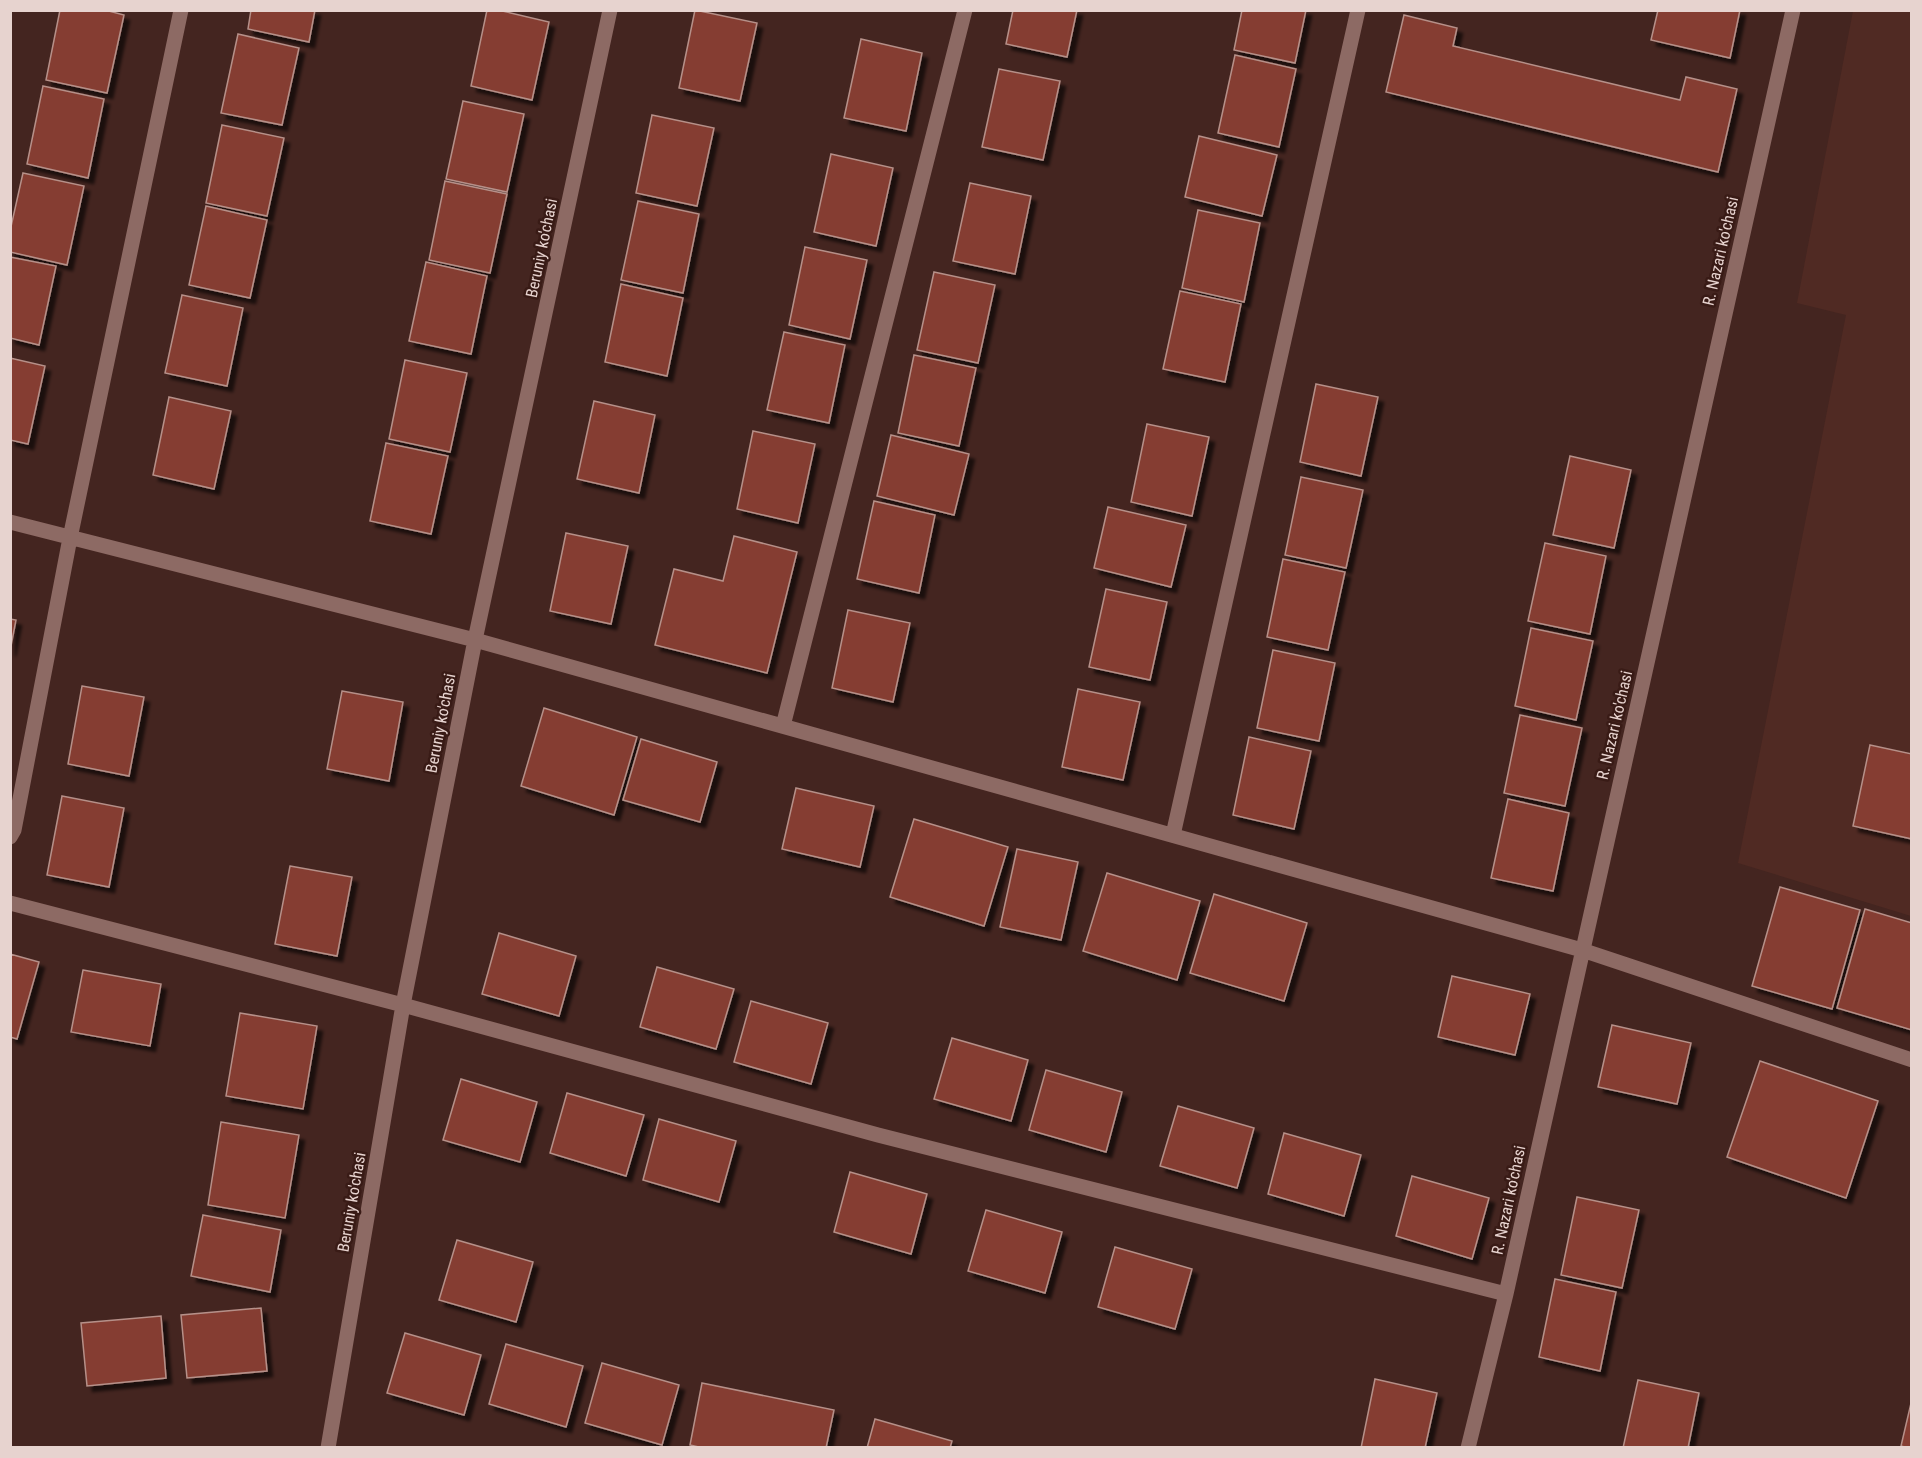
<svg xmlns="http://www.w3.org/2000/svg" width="1922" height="1458" viewBox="0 0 1922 1458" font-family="'Roboto Condensed',sans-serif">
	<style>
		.built { fill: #502a23 }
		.building { fill: #853e32; stroke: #b69089; stroke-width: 1.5; filter: url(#shadow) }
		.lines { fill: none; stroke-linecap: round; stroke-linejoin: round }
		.minor { stroke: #8d6a64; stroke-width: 15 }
		.labels { text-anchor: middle; stroke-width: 5; stroke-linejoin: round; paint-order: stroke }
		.street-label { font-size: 16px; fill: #e7d3cf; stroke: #391b16 }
	</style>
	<defs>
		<filter id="shadow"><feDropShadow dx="5.5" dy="5.5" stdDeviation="1.5" flood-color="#0009"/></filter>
	</defs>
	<rect width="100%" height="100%" fill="#442520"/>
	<path class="built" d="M1853,11H1911V916L1738,863L1846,315L1797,303Z"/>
	<path class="building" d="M60,10H105L124,15L107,93L46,80Z
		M251,10H315L309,42L248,29Z
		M487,10H498L549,22L532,100L471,86Z
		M695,10L757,23L740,101L679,88Z
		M1013,10H1077L1067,57L1006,44Z
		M1242,10H1306L1295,63L1234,50Z
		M1658,10H1740L1730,58L1651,40Z
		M1404,15L1457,28L1453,46L1680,100L1686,77L1737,89L1718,172L1386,92Z
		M238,34L299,48L282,125L221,113Z
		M861,39L922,53L906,131L844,118Z
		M1235,55L1296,69L1279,147L1218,133Z
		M999,69L1060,81L1043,160L982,147Z
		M43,86L104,99L88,178L27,164Z
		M463,101L524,114L507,192L446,179Z
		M652,115L714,128L697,206L636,193Z
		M222,125L284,138L267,216L206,203Z
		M1199,136L1277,155L1262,216L1185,197Z
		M831,154L893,168L876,246L814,232Z
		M23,173L84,186L67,265L10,252V231Z
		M445,181L507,194L490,273L429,260Z
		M970,183L1031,196L1015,274L953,261Z
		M638,201L699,214L683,293L621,280Z
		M206,206L267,220L250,298L189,285Z
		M1198,210L1260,223L1244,302L1182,288Z
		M805,247L867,260L850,339L789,325Z
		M10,257L56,266L39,345L10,338Z
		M426,262L487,276L471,354L409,341Z
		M934,272L995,285L978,363L917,350Z
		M621,284L683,298L667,376L605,362Z
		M1180,291L1241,304L1225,382L1163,369Z
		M182,295L243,308L227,386L165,373Z
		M784,332L845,345L829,423L767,410Z
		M914,355L976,368L959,446L898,433Z
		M10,358L45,366L28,444L10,440Z
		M405,360L467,373L450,452L389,439Z
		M1316,384L1378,397L1361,476L1300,462Z
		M169,397L231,411L214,489L153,475Z
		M594,401L655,415L639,493L577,479Z
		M1147,424L1209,437L1192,516L1131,502Z
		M753,431L815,444L798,523L737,509Z
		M891,435L969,454L954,515L877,496Z
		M386,443L448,456L431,534L370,521Z
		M1570,456L1631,470L1614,548L1553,535Z
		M1301,477L1363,490L1346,568L1285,555Z
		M874,501L935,515L919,593L857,579Z
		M1108,507L1186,525L1171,587L1094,568Z
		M566,533L628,546L611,624L550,611Z
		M734,536L797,552L767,673L655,645L674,569L723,581Z
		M1545,543L1606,556L1590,634L1528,621Z
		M1283,559L1345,572L1328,650L1267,637Z
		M1106,589L1167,602L1150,680L1089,667Z
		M848,610L910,623L893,702L832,688Z
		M10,619L16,620L10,651Z
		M1531,628L1593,641L1576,720L1515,706Z
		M1273,650L1335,663L1319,741L1257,728Z
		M82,686L144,697L129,776L68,764Z
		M1078,689L1140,702L1123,780L1062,767Z
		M342,691L403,702L389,781L327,769Z
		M544,708L637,737L614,815L521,786Z
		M1520,715L1582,728L1565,806L1504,793Z
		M1249,737L1311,751L1294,829L1233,815Z
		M641,739L717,762L700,822L623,800Z
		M1870,745L1912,754V839L1853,826Z
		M796,788L874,806L860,867L782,849Z
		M62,796L124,808L109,887L47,875Z
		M1508,799L1569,813L1553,891L1491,878Z
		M914,819L1008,847L984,926L890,897Z
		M1017,849L1078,862L1061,940L1000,927Z
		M290,866L352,877L337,956L275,944Z
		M1107,873L1200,901L1177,980L1083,951Z
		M1780,887L1860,910L1832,1009L1752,986Z
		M1214,894L1307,923L1284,1001L1190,973Z
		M1865,909L1912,923V1030L1837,1008Z
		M499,933L576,956L559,1016L482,994Z
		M10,954L39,962L17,1039L10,1037Z
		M657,967L734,989L716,1049L640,1027Z
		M83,970L161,984L150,1046L71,1032Z
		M1452,976L1530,994L1515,1055L1438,1037Z
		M751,1001L828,1023L811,1084L734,1062Z
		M240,1013L317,1026L303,1109L226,1096Z
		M1612,1025L1691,1043L1677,1104L1598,1087Z
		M952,1038L1028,1060L1011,1121L934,1099Z
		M1760,1061L1878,1101L1846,1198L1727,1157Z
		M1046,1070L1122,1092L1106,1152L1029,1130Z
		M461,1079L537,1102L520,1162L443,1140Z
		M567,1093L644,1115L626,1176L550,1153Z
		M1178,1106L1254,1128L1237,1188L1160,1166Z
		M659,1119L736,1141L719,1202L643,1180Z
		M221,1122L299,1135L285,1218L208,1205Z
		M1284,1133L1361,1155L1344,1216L1268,1194Z
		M850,1172L927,1194L911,1254L834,1232Z
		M1412,1176L1489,1198L1472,1259L1396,1236Z
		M1577,1197L1639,1210L1622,1288L1561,1275Z
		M986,1210L1062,1232L1045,1293L968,1271Z
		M203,1215L281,1230L270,1292L191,1276Z
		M457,1240L533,1262L516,1322L439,1300Z
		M1115,1247L1192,1269L1175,1329L1098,1307Z
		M1555,1279L1616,1292L1600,1371L1539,1357Z
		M261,1308L267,1371L187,1378L181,1315Z
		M161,1316L166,1378L87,1386L81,1323Z
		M405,1333L481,1355L464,1415L387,1393Z
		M506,1344L583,1366L566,1427L489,1404Z
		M602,1363L679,1385L662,1445L585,1423Z
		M1375,1379L1437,1393L1425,1448H1361Z
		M1638,1380L1699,1393L1688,1448H1623Z
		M702,1383L834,1410L826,1448H703L690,1445Z
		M1912,1399V1448H1908L1901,1446Z
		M875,1419L952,1441L950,1448H867Z"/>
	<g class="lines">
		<path class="minor" d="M10,522L475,640L1582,950L1912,1060
			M783,726L965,10
			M1173,835L1358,10
			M10,837L14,830L70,538L181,10
			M10,903L403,1005L878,1135L1506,1294
			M328,1448L403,1005L475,640L610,10
			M1468,1448L1506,1294L1793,10"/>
	</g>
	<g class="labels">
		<g class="street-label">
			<text transform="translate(541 248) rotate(-78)" y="6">Beruniy ko'chasi</text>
			<text transform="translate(1720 251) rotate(-77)" y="6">R. Nazari ko'chasi</text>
			<text transform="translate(440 723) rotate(-79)" y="6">Beruniy ko'chasi</text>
			<text transform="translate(1614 725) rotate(-77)" y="6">R. Nazari ko'chasi</text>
			<text transform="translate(1508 1200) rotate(-78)" y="6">R. Nazari ko'chasi</text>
			<text transform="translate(351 1202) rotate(-80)" y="6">Beruniy ko'chasi</text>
		</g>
	</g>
	<rect width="1922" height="1458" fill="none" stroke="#e7d3cf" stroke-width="24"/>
</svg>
